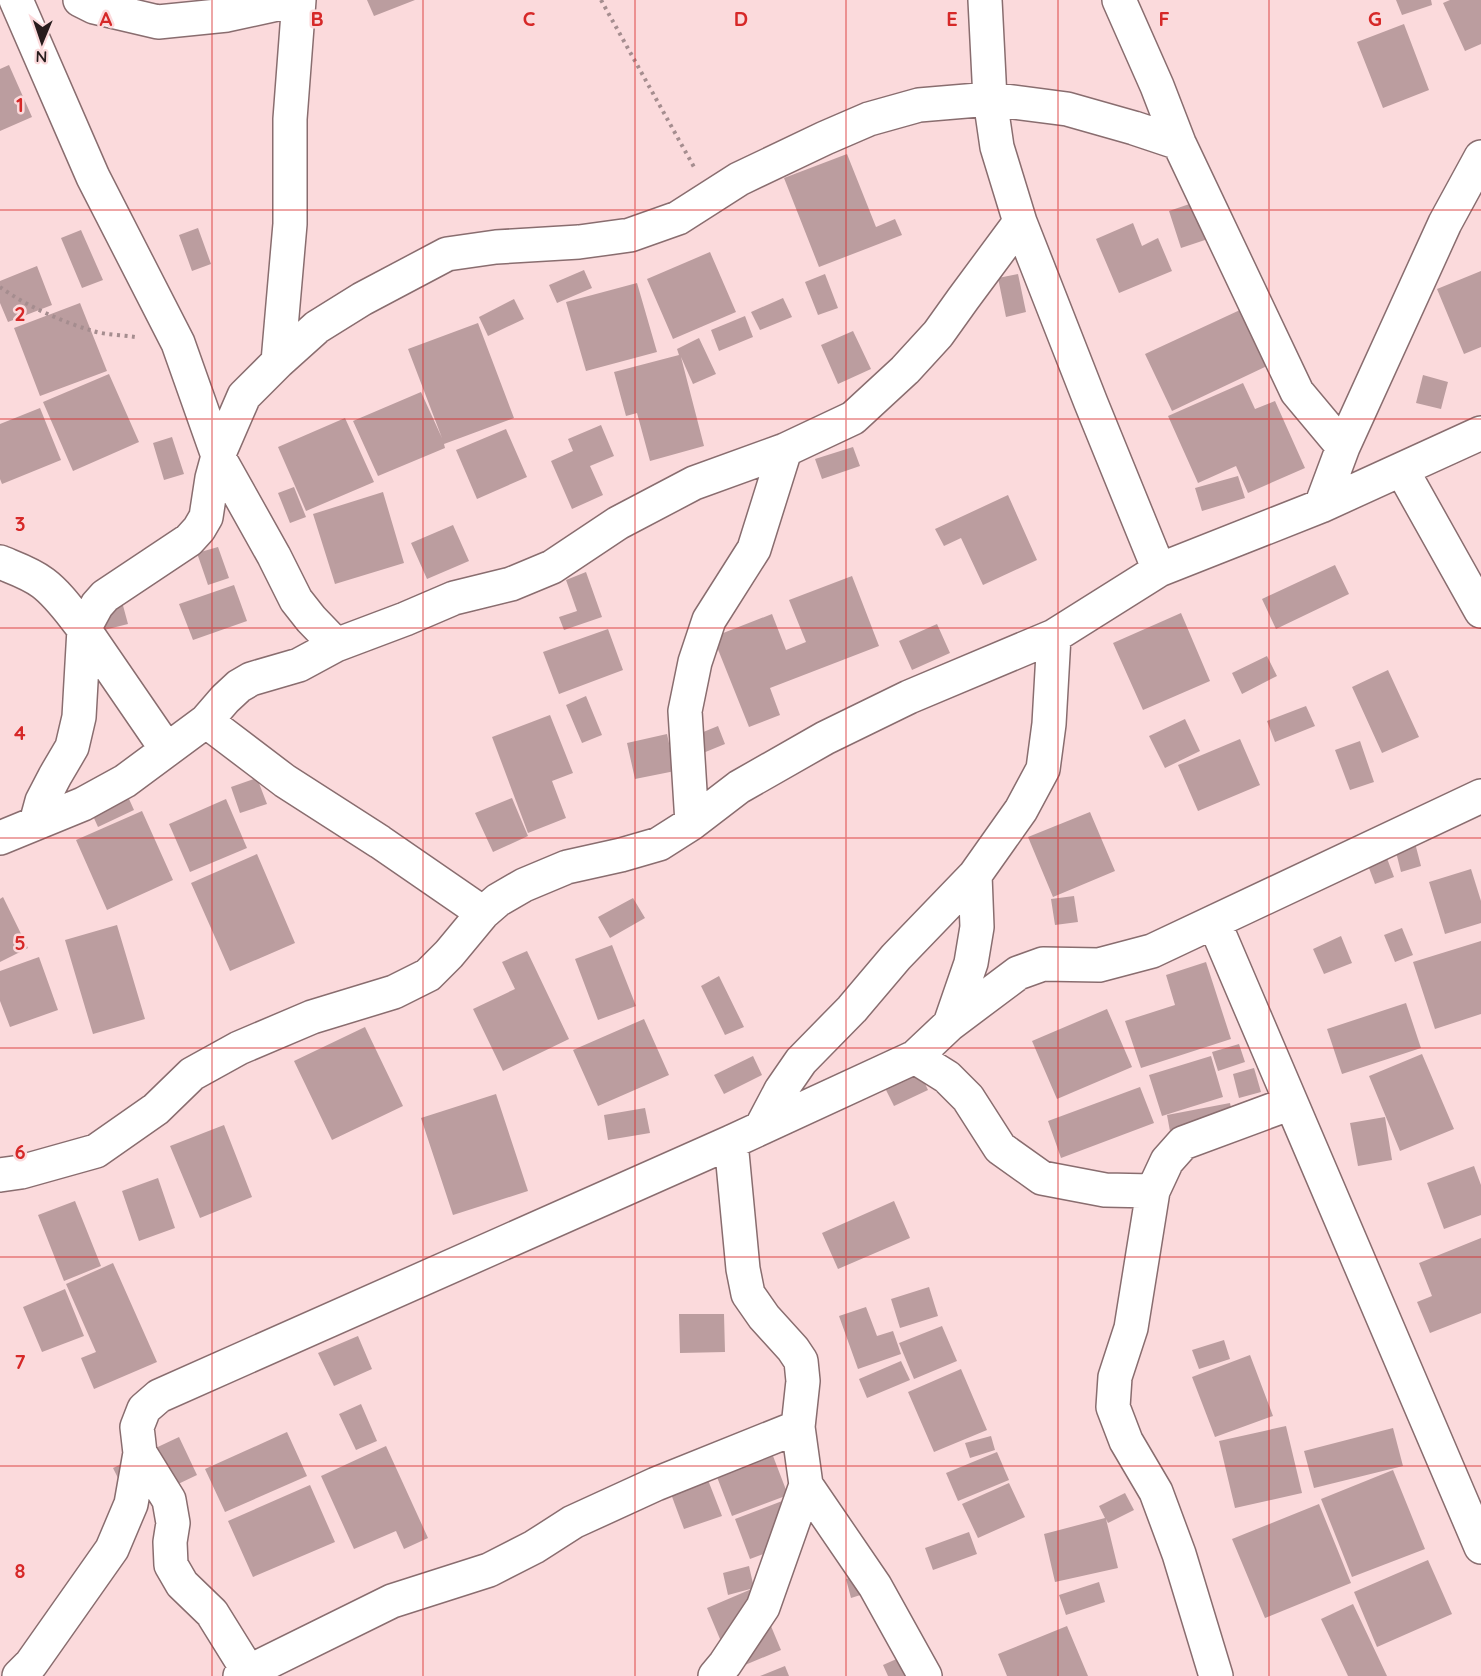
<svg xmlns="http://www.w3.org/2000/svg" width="1481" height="1676" viewBox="0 0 1481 1676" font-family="Quicksand,sans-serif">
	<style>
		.building { fill: #bb9d9f }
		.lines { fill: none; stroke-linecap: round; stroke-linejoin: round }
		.minor-casing { stroke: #896d6f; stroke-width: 36 }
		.path { stroke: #a58d8f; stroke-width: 4; stroke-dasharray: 3 4.5; stroke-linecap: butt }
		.minor { stroke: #fff; stroke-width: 33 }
		.grid { fill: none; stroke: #d62828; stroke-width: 1.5; stroke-opacity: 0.55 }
		.grid-label { font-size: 20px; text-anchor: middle; font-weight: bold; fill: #d62828; stroke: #fbdadc; stroke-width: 5; stroke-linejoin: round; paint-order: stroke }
	</style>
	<rect width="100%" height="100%" fill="#fbdadc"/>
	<path class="building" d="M367,0H415L374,16Z
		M1396,0H1431L1432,5L1402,15Z
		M1450,0H1481V44L1465,51L1443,3Z
		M1404,24L1429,90L1383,108L1357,42Z
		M9,65L32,117L0,131V69Z
		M847,154L876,227L895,219L902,235L819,267L784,178Z
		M1207,198L1220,235L1181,248L1169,211Z
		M1133,223L1142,246L1158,238L1172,271L1119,293L1096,239Z
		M198,228L211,264L192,271L179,235Z
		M81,230L103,280L82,288L61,238Z
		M710,252L736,312L673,339L647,279Z
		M37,266L52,305L8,322L0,303V281Z
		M584,270L592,288L557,303L549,285Z
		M1481,271V347L1464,354L1437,289Z
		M825,274L838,308L818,315L805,282Z
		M1018,274L1026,312L1006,317L998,278Z
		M637,283L657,352L586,371L566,302Z
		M783,298L792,317L760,330L751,312Z
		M514,299L524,319L488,336L479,317Z
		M80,303L107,371L40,396L14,328Z
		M1240,310L1267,366L1172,411L1145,354Z
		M745,316L753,337L719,351L711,330Z
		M478,323L514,418L444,444L445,448L378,476L353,421L421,392L442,438L408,349Z
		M853,331L871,369L838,384L821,345Z
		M699,338L716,374L693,384L681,357L704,446L650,461L637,413L626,416L614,372L679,355L677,349Z
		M109,374L139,442L73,471L43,402Z
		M1423,375L1448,382L1441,409L1416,403Z
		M1243,383L1255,409L1275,401L1305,468L1248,493L1236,466L1198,483L1168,416Z
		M40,408L61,460L2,484L0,479V424Z
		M345,418L374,482L306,511L278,447Z
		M601,425L614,456L590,466L603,495L572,509L551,461L573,451L568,439Z
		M506,429L527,477L477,499L456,450Z
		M172,437L184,474L164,480L153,443Z
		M853,447L860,466L822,479L815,459Z
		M1238,476L1245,498L1202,511L1195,488Z
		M294,487L306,517L290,523L278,493Z
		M383,492L404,563L335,584L313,514Z
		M1008,495L1037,560L983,585L961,538L944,546L935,529Z
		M453,525L469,561L427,579L411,543Z
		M218,547L229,578L208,585L197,553Z
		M1335,565L1349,594L1276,629L1262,599Z
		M586,572L602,617L564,630L559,617L577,611L566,580Z
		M852,576L879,646L770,688L780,715L749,727L713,637L772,614L786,650L806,642L789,600Z
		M234,585L247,621L193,640L179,604Z
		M118,587L128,624L104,630L95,593Z
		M1181,613L1210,681L1143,710L1113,643Z
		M937,624L950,653L912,670L899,641Z
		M608,629L623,670L559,694L543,652Z
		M1267,656L1277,676L1242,694L1232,673Z
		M1388,670L1419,737L1382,753L1352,687Z
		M586,696L602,735L582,743L566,705Z
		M1306,706L1315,726L1275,742L1267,721Z
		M550,715L573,773L552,781L566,818L528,833L492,737Z
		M1185,719L1200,751L1165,768L1149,736Z
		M718,726L725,744L681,762L674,744Z
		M667,734L675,771L635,779L627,743Z
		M1240,739L1260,785L1198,811L1178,765Z
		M1360,741L1374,782L1350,790L1335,750Z
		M257,778L267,804L240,813L231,787Z
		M125,790L134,810L98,827L89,807Z
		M512,798L528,836L493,852L475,813Z
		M226,799L247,848L190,872L169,824Z
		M142,811L173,880L107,910L76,840Z
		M1090,812L1115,871L1053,897L1028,837Z
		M1415,843L1421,866L1401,872L1395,848Z
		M1385,853L1394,877L1375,884L1366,860Z
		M257,854L295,943L230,971L191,883Z
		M1471,869L1481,901V923L1445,934L1429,882Z
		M1074,896L1078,922L1055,925L1051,899Z
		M3,897L28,948L0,962V899Z
		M633,898L645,918L610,938L598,917Z
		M117,925L145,1019L93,1034L65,940Z
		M1402,928L1413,955L1395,962L1384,935Z
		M1341,936L1352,963L1324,974L1313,949Z
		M1481,941V1014L1435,1029L1413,962Z
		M612,945L636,1006L598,1020L575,959Z
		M527,951L569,1039L503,1071L473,1009L515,989L502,962Z
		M39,957L58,1010L10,1027L0,1001V971Z
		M1206,962L1231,1039L1141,1068L1125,1021L1175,1005L1166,975Z
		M719,976L744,1027L725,1035L701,986Z
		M1406,1003L1421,1048L1342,1074L1327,1029Z
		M1107,1009L1132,1067L1057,1099L1032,1041Z
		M644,1019L669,1075L598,1106L573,1050Z
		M365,1027L403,1106L332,1140L294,1061Z
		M1239,1044L1245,1062L1218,1071L1212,1052Z
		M1422,1054L1454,1129L1400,1151L1369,1076Z
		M753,1056L762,1075L724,1094L714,1075Z
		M1211,1056L1223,1097L1162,1116L1149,1075Z
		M1254,1068L1261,1092L1239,1098L1233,1074Z
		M919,1071L928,1090L894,1106L885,1088Z
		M1140,1087L1154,1123L1061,1158L1048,1121Z
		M496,1094L528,1191L453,1215L421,1118Z
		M1230,1103L1238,1140L1174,1153L1167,1115Z
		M645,1108L650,1133L608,1140L604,1115Z
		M1385,1117L1392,1160L1358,1166L1350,1123Z
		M224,1125L252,1197L200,1218L170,1146Z
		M1474,1166L1481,1185V1215L1444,1229L1427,1183Z
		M158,1178L175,1228L139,1241L122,1191Z
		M75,1201L101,1266L64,1281L38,1215Z
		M894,1201L910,1238L838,1269L822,1233Z
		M1481,1238V1313L1430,1333L1417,1302L1432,1296L1419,1263Z
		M113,1263L157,1362L94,1389L81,1358L96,1352L66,1284Z
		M929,1287L938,1316L900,1328L891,1299Z
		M65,1289L84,1336L42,1352L23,1307Z
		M866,1307L877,1336L893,1331L901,1354L858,1369L839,1316Z
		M679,1314H724L725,1352L680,1353Z
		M942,1326L957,1361L914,1379L899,1343Z
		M358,1336L372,1369L334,1386L318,1353Z
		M1224,1340L1230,1359L1199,1369L1192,1350Z
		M1250,1355L1273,1416L1215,1437L1192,1377Z
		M901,1361L910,1380L867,1398L859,1379Z
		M961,1369L987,1430L934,1452L908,1392Z
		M361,1404L377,1441L356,1450L339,1414Z
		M1286,1426L1302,1493L1235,1508L1219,1441Z
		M1393,1428L1403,1466L1314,1488L1304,1451Z
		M287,1432L307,1476L225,1512L205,1469Z
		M991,1436L995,1450L970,1458L965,1443Z
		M179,1437L197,1475L132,1506L113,1468Z
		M386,1446L428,1538L404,1549L396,1531L354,1549L321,1476Z
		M997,1452L1009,1480L958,1501L946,1473Z
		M773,1456L788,1495L732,1516L717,1477Z
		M1393,1470L1425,1549L1352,1577L1321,1499Z
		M708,1480L722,1516L684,1529L671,1494Z
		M1009,1483L1025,1517L978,1538L962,1504Z
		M310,1485L335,1542L253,1577L228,1521Z
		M1125,1493L1134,1510L1108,1523L1106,1519L1118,1568L1055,1582L1044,1534L1105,1518L1099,1506Z
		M790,1498L805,1538L750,1559L735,1519Z
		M1319,1504L1351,1583L1265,1618L1232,1539Z
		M969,1532L977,1554L933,1570L925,1548Z
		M1428,1560L1452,1614L1377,1647L1354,1592Z
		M749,1566L754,1588H755L781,1650L733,1670L707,1608L754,1588L728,1595L723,1573Z
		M867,1572L873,1591L851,1598L846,1579Z
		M1099,1582L1105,1602L1066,1615L1059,1595Z
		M1353,1604L1387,1676H1348L1321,1619Z
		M1067,1626L1088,1676H1007L998,1654Z
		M901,1657L909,1676H888L883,1665Z
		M785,1666L789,1676H760Z"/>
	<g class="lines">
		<g class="minor-casing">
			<path id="minor" d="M16,0L93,177L178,343L218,456L274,556L296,600L311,619L336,645
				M80,0L94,7L158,22L227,15L296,0
				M985,0L990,99L997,147L1020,222L1091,403L1159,570
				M1119,0L1157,86L1179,143L1297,392L1343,447L1321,506
				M278,362L290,224V119L299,0
				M1343,447L1445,223L1481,157
				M1402,470L1481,611
				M0,562C14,568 30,573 43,583C59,595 71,613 84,629L79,717L72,747L55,776L42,801L36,823
				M206,721L285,781L380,842L483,913
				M167,750L84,629L97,605L105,596L189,540L199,529L206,517L212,478L218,456L244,396L278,362L317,327L362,299L447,254L496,247L579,242L630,235L678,218L739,179L825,138L869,119L919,105L990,99L1067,109L1134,128L1179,143
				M692,823L685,711L695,662L709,620L754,549L785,450
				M0,838L83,804L125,781L206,721L225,699L239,686L251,679L299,665L336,645L405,619L454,598L511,584L552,567L618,523L694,483L785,450L853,418L905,370L938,334L963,299L1020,222
				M1214,922L1481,1547
				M950,1024L971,963L977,927L975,875
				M915,1057L947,1077L968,1098L1000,1148L1042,1178L1105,1190L1153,1191L1131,1328L1115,1377L1113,1407L1126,1441L1156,1492L1179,1554L1216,1676
				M761,1128L781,1090L801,1061L852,1009L896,957L975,875L1021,810L1043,769L1049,724L1054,636
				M0,1175L21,1172L96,1151L156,1109L192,1074L239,1048L312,1017L394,992L428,975L449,954L483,913L498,900L524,885L567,867L621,855L659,844L692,823L739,787L825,738L909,697L1054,636L1159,570L1321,506L1481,433
				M1153,1191L1167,1161L1183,1143L1291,1103
				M806,1485L875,1586L925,1676
				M248,1671L212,1613L182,1584L171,1565L170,1542L173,1523L169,1500L140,1453L137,1427L144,1409L159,1396L731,1142L915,1057L950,1024L1018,973L1043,964L1099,965L1152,951L1481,796
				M19,1676L31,1664L112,1549L131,1504L140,1453
				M240,1676L392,1601L489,1570L534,1547L573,1522L656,1484L798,1427
				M715,1676L725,1664L763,1607L806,1485L798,1427L803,1381L801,1361L793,1349L764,1317L748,1294L743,1269L731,1142"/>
		</g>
		<path class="path" d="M601,0L694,167
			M0,287C26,306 63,322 93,331C106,335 122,335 135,337"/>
		<use href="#minor" class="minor"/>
	</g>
	<path class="grid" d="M212,0V1676M423,0V1676M635,0V1676M846,0V1676M1058,0V1676M1269,0V1676M0,210H1481M0,419H1481M0,628H1481M0,838H1481M0,1048H1481M0,1257H1481M0,1466H1481"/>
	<g class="grid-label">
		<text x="106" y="26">A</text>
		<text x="317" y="26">B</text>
		<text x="529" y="26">C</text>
		<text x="741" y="26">D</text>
		<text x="952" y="26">E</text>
		<text x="1164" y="26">F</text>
		<text x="1375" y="26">G</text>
		<text x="20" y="112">1</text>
		<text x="20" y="321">2</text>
		<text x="20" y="531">3</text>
		<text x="20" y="740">4</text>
		<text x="20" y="950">5</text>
		<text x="20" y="1159">6</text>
		<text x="20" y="1369">7</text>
		<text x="20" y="1578">8</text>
	</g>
	<g transform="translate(42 42) rotate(182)" stroke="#fbdadc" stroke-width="4.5" paint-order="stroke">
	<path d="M0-4.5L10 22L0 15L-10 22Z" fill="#271c1d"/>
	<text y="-9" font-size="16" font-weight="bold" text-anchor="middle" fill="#271c1d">N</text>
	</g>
</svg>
